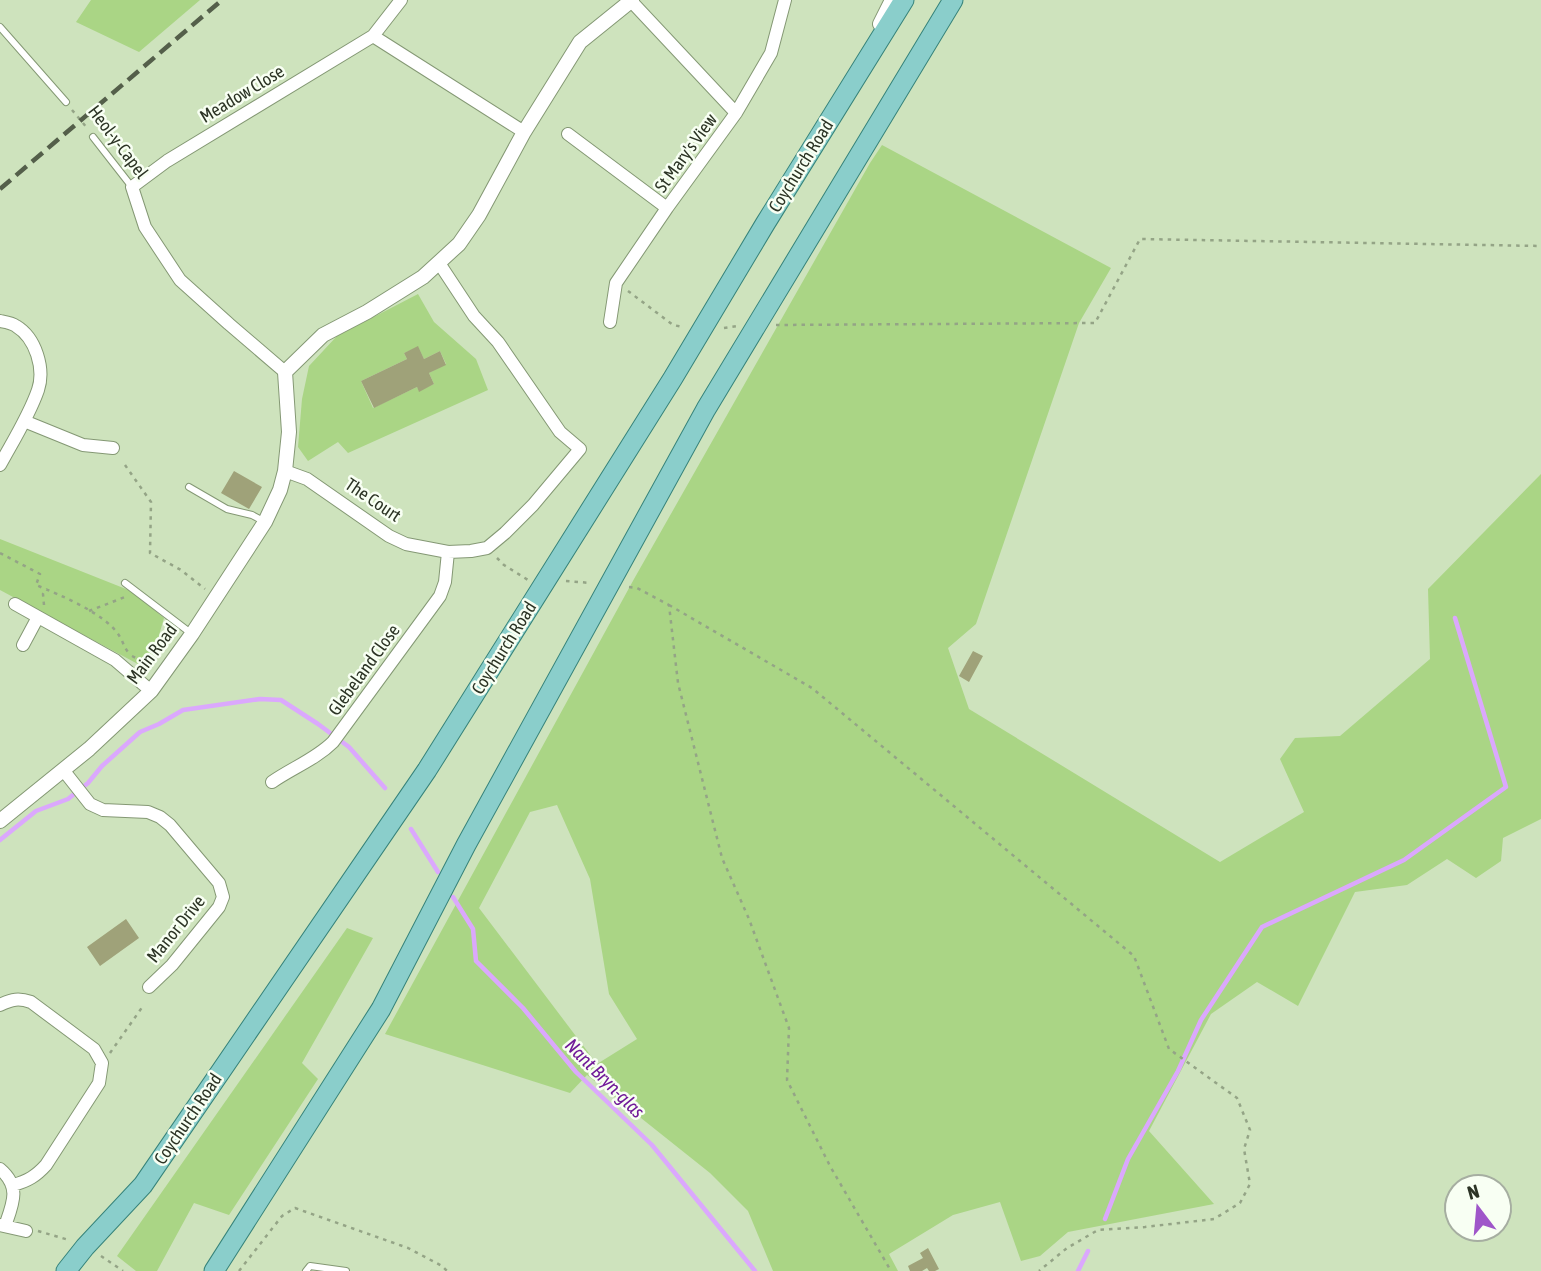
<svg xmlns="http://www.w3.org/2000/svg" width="1541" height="1271" viewBox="0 0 1541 1271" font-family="'Asap Condensed',sans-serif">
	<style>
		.green { fill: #aad585; fill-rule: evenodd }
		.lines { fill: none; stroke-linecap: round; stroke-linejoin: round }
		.stream { stroke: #dba8fd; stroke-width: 4.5 }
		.building { fill: #9fa279 }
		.service-casing { stroke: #849874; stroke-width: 8 }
		.minor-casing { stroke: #849874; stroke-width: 14 }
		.tertiary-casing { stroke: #849874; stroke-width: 16 }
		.primary-casing { stroke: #36837a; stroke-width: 21 }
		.path { stroke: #94a486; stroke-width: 2.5; stroke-dasharray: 3.5 5; stroke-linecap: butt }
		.service { stroke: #fff; stroke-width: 6 }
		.minor { stroke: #fff; stroke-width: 12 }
		.tertiary { stroke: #fff; stroke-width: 14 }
		.primary { stroke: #8acecb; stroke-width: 19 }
		.rail { stroke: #545f4a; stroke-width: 4.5; stroke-dasharray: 14 7; stroke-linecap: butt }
		.labels { text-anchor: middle; stroke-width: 5; stroke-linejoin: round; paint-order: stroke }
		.street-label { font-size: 18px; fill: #2c3425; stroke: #f8fff3 }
		.water-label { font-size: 19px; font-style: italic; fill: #701a98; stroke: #f8fff3 }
	</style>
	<rect width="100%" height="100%" fill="#cee3bd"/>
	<path class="green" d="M91,0H200L139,52L76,22Z
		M882,145L1111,268L1079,323L976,624L948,648L969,709L1220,862L1304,812L1280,759L1295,738L1340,736L1430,659L1428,589L1541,474V819L1503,838L1501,861L1476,878L1447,859L1407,885L1355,892L1298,1006L1257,982L1211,1014L1149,1131L1214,1204L1068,1232L1040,1256L1021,1261L1000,1202L953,1215L889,1254L898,1271H773L748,1211L710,1173L587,1075L570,1093L385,1034L634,579L870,163ZM557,805L590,879L609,994L637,1039L597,1064L479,908L530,812Z
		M418,294L434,322L476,359L488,390L348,453L338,442L308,461L298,447L302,399L309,366L337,336ZM418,347L424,359L440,351L446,364L429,373L434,384L419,391L417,387L373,408L361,381L407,359L404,353Z
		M0,539L131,591L164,618L149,670L0,590Z
		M347,928L373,938L302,1063L318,1079L229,1215L194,1203L157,1271H136L117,1256Z"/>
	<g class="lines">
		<path class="stream" d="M411,829L438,872
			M0,840L36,811L68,799L88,783L102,766L140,732L159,724L183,710L260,699L281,700L318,724L349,747L385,788
			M453,897L473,929L476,961L523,1008L576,1072L652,1145L755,1271
			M1105,1219L1128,1159L1178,1071L1201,1020L1262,927L1404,860L1506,787L1455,618
			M1078,1271L1088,1251"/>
	</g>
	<path class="building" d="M418,346L424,359L440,351L446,365L429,373L434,384L419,392L417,387L374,408L361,381L407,359L404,353Z
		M234,471L262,487L249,509L221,493Z
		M973,651L983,656L969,682L959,676Z
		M126,919L139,938L100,966L87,947Z
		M928,1248L939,1269L935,1271H929L927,1268L922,1271H910L908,1266L923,1258L920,1253Z"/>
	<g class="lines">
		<g class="service-casing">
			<path id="service" d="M0,27L66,102
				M93,137L132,187
				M189,487L227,509L252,515L265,522
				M125,583L192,634
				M306,1271L310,1266L346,1271"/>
		</g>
		<g class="minor-casing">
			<path id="minor" d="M401,0L373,36L524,132
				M631,1L736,113
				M568,134L667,208
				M0,321C5,322 12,323 16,326C36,338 45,369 38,390C29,416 13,441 0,465
				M610,322L616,283L667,208L736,113L771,53L785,0
				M285,372L229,324L180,280L145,227L132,187L167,161L373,36
				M24,421L83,445L113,448
				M285,471L307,479L389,536L406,544L448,552L471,551L487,548L505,533L533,505L580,449L560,432L498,342L474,316L439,263
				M15,604L115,660L151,691
				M23,645L38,617
				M64,771L90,804L103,810L148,812L160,817L170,825L219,883L223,897L219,907L172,965L149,987
				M272,782C292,768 316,759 333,742L440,596L445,582L448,552
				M0,1005C12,999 19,998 31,1002L94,1049L102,1063L99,1083L46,1165C36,1176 28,1181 13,1185
				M0,1169C21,1187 13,1203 5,1226
				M0,1225L26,1231"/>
		</g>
		<g class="tertiary-casing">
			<path id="tertiary" d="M880,24L892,0
				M0,821L89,749L151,691L192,634L265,522L280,490L285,471L289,432L285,372L323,335L367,312L423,277L459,244L479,215L524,132L580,42L632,0"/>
		</g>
		<g class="primary-casing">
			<path id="primary" d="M66,1271L85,1247L143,1185L427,770L673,378L765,224L904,0
				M214,1271L381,1009L466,845L706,409L953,0"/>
		</g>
		<path class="path" d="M72,110L88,129
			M628,291L673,325L683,327
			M776,325L1095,323L1140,239L1541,246
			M724,328L738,326
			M125,465L151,502L150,553L181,570L205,589
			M0,553L40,574L36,585C60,595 107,614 120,637C123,642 124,647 128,652
			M497,558L504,565L528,580
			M566,581L591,583
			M629,587L637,588L669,605L678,683L722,858L749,919L789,1028L787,1080L830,1166L891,1271
			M44,605L43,594L47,589
			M669,605L812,688L1134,956L1169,1049L1237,1098L1250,1130L1244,1149L1250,1184L1240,1203L1214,1219L1145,1227L1098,1230L1067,1248L1039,1271
			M89,611L125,597
			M132,656L142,661L149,660L154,646L163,652
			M110,1053L143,1006
			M38,1231L69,1240
			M101,1256L123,1271
			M239,1271L282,1216L295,1208L408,1248L442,1266L447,1271"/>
		<use href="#service" class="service"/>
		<use href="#minor" class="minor"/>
		<use href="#tertiary" class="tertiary"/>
		<use href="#primary" class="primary"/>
		<path class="rail" d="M0,189L222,0"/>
	</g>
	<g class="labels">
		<g class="street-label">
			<text transform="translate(242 94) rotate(-31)" y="6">Meadow Close</text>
			<text transform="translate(118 142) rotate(53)" y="6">Heol-y-Capel</text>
			<text transform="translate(686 153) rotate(-54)" y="6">St Mary's View</text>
			<text transform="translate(801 166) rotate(-58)" y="6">Coychurch Road</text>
			<text transform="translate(373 500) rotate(34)" y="6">The Court</text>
			<text transform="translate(504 648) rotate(-58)" y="6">Coychurch Road</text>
			<text transform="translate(152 654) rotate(-53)" y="6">Main Road</text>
			<text transform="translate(364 670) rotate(-54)" y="6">Glebeland Close</text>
			<text transform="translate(176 929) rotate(-51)" y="6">Manor Drive</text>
			<text transform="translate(188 1119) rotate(-56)" y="6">Coychurch Road</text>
		</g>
		<g class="water-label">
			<text transform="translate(605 1078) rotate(45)" y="7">Nant Bryn-glas</text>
		</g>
	</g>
	<g transform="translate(1478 1208) rotate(344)"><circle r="33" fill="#f8fff3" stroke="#a6aea1" stroke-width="2"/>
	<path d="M0-5L12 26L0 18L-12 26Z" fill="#9f56c9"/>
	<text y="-10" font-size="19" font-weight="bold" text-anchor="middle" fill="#2c3425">N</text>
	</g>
</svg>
